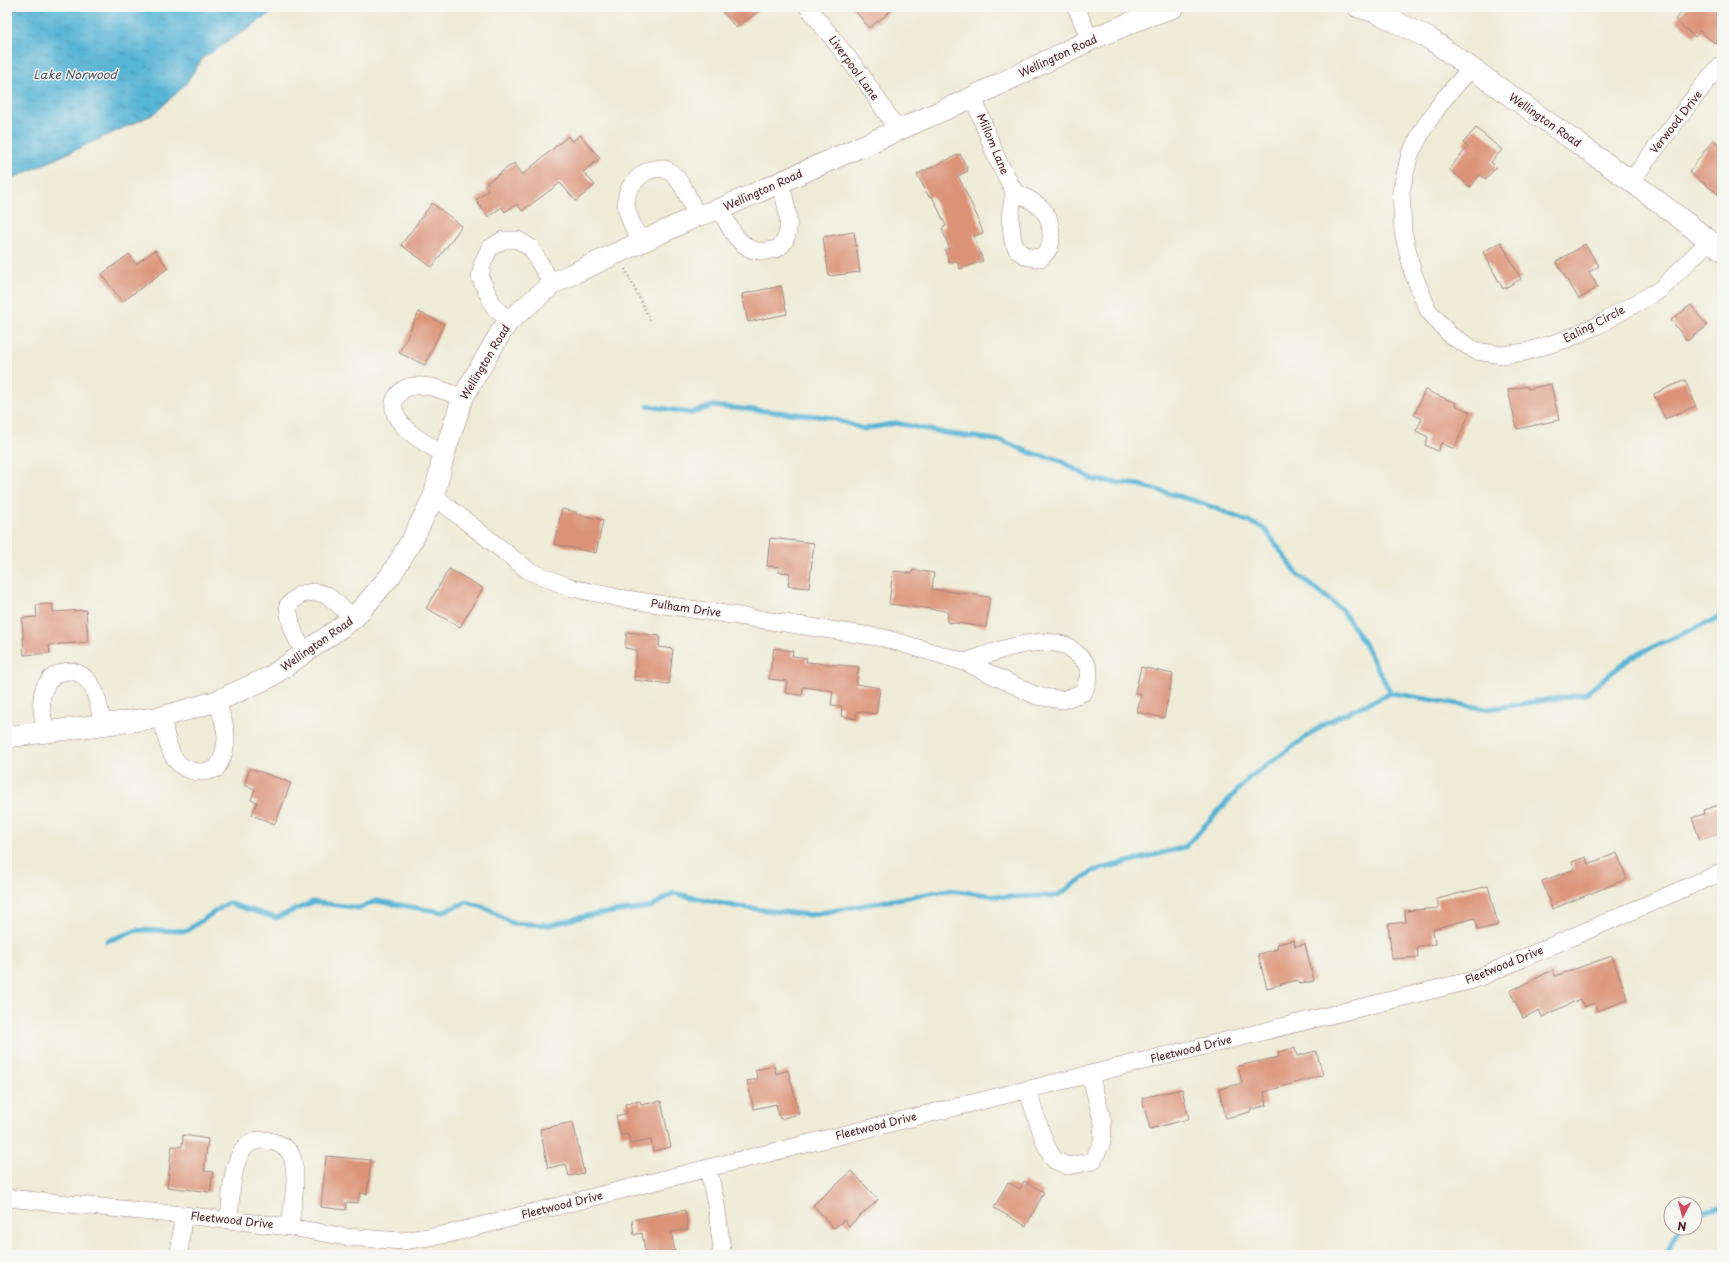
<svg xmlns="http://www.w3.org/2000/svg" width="1729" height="1262" viewBox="0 0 1729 1262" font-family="'Playpen Sans',sans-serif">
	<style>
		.water { fill: url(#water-ripples); stroke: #506a80 }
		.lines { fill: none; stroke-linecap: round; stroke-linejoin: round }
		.stream { stroke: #57b4d5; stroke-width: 5 }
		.building { fill: #dc9479 }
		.minor-casing { stroke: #9c8580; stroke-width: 18 }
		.tertiary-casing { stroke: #9c8580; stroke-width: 22 }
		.path { stroke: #9c8580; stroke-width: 2.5; stroke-dasharray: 1 3; stroke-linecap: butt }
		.minor { stroke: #fff; stroke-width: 17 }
		.tertiary { stroke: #fff; stroke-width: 21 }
		.labels { text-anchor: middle; stroke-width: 3; stroke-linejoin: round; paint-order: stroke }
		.street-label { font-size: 11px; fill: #4a1f2b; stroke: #f6f6f2 }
		.water-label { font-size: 12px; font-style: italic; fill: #4f5366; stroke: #f6f6f2 }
	</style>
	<defs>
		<pattern id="water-ripples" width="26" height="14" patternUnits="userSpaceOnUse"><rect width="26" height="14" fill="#57b4d5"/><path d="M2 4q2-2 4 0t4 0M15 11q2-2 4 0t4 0" fill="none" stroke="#4a92ad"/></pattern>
	</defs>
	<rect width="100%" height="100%" fill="#f6f6f2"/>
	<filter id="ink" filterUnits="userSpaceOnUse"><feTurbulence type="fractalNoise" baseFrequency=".025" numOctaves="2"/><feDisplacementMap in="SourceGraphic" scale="8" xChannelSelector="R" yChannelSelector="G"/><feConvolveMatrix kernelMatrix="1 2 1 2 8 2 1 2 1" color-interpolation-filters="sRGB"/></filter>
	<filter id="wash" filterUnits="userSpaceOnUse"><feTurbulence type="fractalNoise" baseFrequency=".012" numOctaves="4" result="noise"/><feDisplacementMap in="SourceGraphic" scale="16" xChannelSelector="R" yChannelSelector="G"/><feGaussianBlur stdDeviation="0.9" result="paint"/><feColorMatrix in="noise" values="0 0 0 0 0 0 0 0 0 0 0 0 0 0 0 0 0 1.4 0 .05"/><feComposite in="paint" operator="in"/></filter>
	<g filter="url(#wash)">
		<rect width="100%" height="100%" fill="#eeebd6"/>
		<path class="water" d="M12,7H280L203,58L184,86L154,114L7,181V11Z"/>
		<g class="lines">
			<path class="stream" d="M648,406L691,413L713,406L828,417L864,429L896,423L945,433L1003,441L1031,453L1059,460L1094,480L1140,485L1202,503L1264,528L1298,575L1341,609L1362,640L1391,693
				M107,941L138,930L186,931L228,903L276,918L313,902L359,908L376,901L442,912L467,902L488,909L512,923L550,925L590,915L651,907L673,893L739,907L809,915L948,890L1005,897L1057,896L1093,871L1185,847L1249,778L1327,722L1391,693L1488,709L1585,694L1633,656L1722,616
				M1695,1213L1722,1207
				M1666,1255L1680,1228"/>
		</g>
		<g id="blocks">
			<path class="building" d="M719,7H764L736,28Z
				M852,7H896L869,28Z
				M1687,7H1722V37L1716,44L1700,31L1695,37L1675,20Z
				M1476,128L1502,150L1491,162L1496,167L1486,179L1480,175L1470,187L1449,169L1468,147L1463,143Z
				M580,135L600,158L583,172L595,185L576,201L560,183L522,211L517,204L505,212L502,207L488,217L476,200L489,190L484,185L514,163L522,175L568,136L572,142Z
				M1713,140L1722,147V197L1689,172Z
				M960,154L968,171L958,176L977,216L983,233L974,236L983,261L960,269L957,261L949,263L945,250L949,248L942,228L946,226L932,196L929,197L917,174Z
				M432,203L462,226L432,267L401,245Z
				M854,232L860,272L829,276L823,237Z
				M1501,242L1521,279L1503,289L1483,252Z
				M1585,244L1599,266L1589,272L1598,287L1579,299L1556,262Z
				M155,250L168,268L122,302L102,274L129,254L136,264Z
				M781,286L787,314L748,322L742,294Z
				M1691,305L1707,326L1687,341L1671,320Z
				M419,312L444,324L425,365L399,353Z
				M1685,380L1696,406L1665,419L1654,394Z
				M1551,384L1559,420L1517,429L1508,390L1527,386L1528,389Z
				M1425,390L1456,403L1455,405L1470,412L1454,449L1441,443L1438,451L1425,445L1428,437L1416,431L1422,419L1414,415Z
				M562,509L576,512V514L603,520L596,553L554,544Z
				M770,538L814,543L809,588L788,586L790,573L779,572L780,567L767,566Z
				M449,569L483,588L460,627L426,608Z
				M913,570L934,573L932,589L990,597L986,627L947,622L948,611L889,604L893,571L912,573Z
				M53,604V612L86,610L88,642L49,645L50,653L24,655L22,618L37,617L36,605Z
				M627,632L660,636L659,647L673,649L669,684L634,680L637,650L625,648Z
				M774,648L793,651L792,656L807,658L806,662L859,667L856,684L880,688L876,714L857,711L856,719L841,716L842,706L831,705L833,691L803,687L802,695L785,693L787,681L769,679Z
				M1141,667L1173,674L1164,718L1137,712L1141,694L1135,693Z
				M250,768L291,783L275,824L252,815L257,802L251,800L255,789L244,785Z
				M1722,804V832L1700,840L1692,818L1704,814L1703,810Z
				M1617,853L1627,879L1552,909L1542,881L1575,869L1572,862L1586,857L1588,864Z
				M1488,886L1498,925L1478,930L1475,918L1433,929L1435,944L1417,946L1418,957L1392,959L1388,924L1406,922L1405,911L1439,908L1437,899Z
				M1294,940L1295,946L1305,944L1314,981L1299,984L1298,980L1267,988L1258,954L1278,949L1277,944Z
				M1612,956L1628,1000L1597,1011L1595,1003L1584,1007L1580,999L1542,1017L1539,1010L1523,1018L1510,991L1553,970L1555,976Z
				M1295,1048L1297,1056L1316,1051L1323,1075L1264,1092L1267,1105L1250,1110V1112L1226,1118L1219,1089L1242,1083L1238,1066L1279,1057L1278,1052Z
				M774,1066L776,1074L788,1070L799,1114L780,1119L776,1104L754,1109L747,1081L758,1079L755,1070Z
				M1182,1089L1189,1119L1150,1129L1142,1098Z
				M640,1101L641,1105L661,1101L671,1147L653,1151L651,1140L630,1144L628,1134L621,1136L616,1116L627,1113L625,1104Z
				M573,1122L584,1173L569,1176L566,1164L548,1168L540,1129Z
				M183,1135L208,1139L204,1171L213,1172L210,1192L167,1187L172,1146L182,1147Z
				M326,1156L371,1160L367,1194L360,1193L358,1203L346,1202V1210L321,1207Z
				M852,1171L878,1200L849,1226L844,1220L834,1228L813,1205Z
				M1024,1181L1044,1192L1026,1226L994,1208L1008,1182L1020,1189Z
				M685,1210L688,1229L671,1232L675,1251L646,1255L642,1233L634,1235L632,1220Z"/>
		</g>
	</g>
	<g filter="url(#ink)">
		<use href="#blocks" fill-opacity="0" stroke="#9c8580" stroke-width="1"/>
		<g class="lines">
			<g class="minor-casing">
				<path id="minor" d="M808,7L862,76L897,129
					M1076,7L1090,40
					M1471,68L1443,100L1425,126L1410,154L1401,191L1403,232L1413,273L1428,310L1450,335L1476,351L1502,355L1525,352L1567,339L1598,325L1661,289L1709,241
					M973,97L997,159L1014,191L1010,218L1013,241L1018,251L1028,257L1041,258C1044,255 1047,252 1049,248C1053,238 1051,218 1043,210C1035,201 1024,197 1014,191
					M1631,181L1709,78L1722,65
					M720,209C725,218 730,230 737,238C745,247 754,253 766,251C770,250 775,250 778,248C797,235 785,200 780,182
					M641,241C626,215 615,192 646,172C651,169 662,167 667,170C683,179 689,201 697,216
					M509,321L494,307L480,277L483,262L490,248L503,240H518L531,248L552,284
					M444,454C427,445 381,420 397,396C401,390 407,386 415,386C431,384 448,393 463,397
					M434,496L529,571L572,588L619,598L884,638L965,662L1037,696L1063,700L1084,692C1090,674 1093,667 1077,654C1073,651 1069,646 1065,645C1032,636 995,652 965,662
					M305,652C294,637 290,624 288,605L301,594L315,592L327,595L354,618
					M162,717C167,740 169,771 201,772C206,772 211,770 216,769C232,745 226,727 217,701
					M46,732C42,715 36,690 53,677C55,674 61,673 64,672C73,669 82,674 88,681C98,691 99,711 103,724
					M1027,1089L1045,1143L1054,1160L1068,1166L1093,1161L1102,1142L1103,1123L1090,1074
					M708,1168L716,1204L722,1249L720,1255
					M7,1198L183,1215L290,1227L346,1237L402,1241L448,1234L708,1168L1473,980L1722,872
					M229,1220C232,1192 229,1128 274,1142C283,1145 291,1150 293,1160C298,1181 292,1206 290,1227
					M179,1255L183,1215"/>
			</g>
			<g class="tertiary-casing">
				<path id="tertiary" d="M1358,7L1376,12L1430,39L1631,181L1722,250
					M7,737L162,717L217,701L270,677L354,618L391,575L412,540L434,496L444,454L463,397L501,332L509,321L552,284L570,275L697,216L720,209L973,97L1090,40L1142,18L1174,7"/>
			</g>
			<path class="path" d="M625,269L650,320"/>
			<use href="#minor" class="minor"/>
			<use href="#tertiary" class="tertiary"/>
		</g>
	</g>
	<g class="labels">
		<g class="street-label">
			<text transform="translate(1058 56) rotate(-25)" y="4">Wellington Road</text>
			<text transform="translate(854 68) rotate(54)" y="4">Liverpool Lane</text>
			<text transform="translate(1545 120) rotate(35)" y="4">Wellington Road</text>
			<text transform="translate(1676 122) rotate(-52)" y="4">Verwood Drive</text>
			<text transform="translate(993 144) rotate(67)" y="4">Millom Lane</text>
			<text transform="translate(763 190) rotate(-24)" y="4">Wellington Road</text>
			<text transform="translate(1594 324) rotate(-27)" y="4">Ealing Circle</text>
			<text transform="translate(485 362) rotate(-59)" y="4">Wellington Road</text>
			<text transform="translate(686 608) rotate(8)" y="4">Pulham Drive</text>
			<text transform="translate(317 644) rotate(-35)" y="4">Wellington Road</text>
			<text transform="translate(1504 965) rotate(-22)" y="4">Fleetwood Drive</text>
			<text transform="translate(1191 1049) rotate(-14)" y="4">Fleetwood Drive</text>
			<text transform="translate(876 1126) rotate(-14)" y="4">Fleetwood Drive</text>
			<text transform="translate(562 1205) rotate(-14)" y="4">Fleetwood Drive</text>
			<text transform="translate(232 1220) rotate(6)" y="4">Fleetwood Drive</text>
		</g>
		<g class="water-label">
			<text x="75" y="79">Lake Norwood</text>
		</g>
	</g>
	<rect width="1729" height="1262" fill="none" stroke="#f6f6f2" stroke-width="24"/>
	<g transform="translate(1683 1216) rotate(186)"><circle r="19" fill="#f6f6f2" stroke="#b1a0a2"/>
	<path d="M0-3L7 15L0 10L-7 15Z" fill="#d1495b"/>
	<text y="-6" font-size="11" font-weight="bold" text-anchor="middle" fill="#4a1f2b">N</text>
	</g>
</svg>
